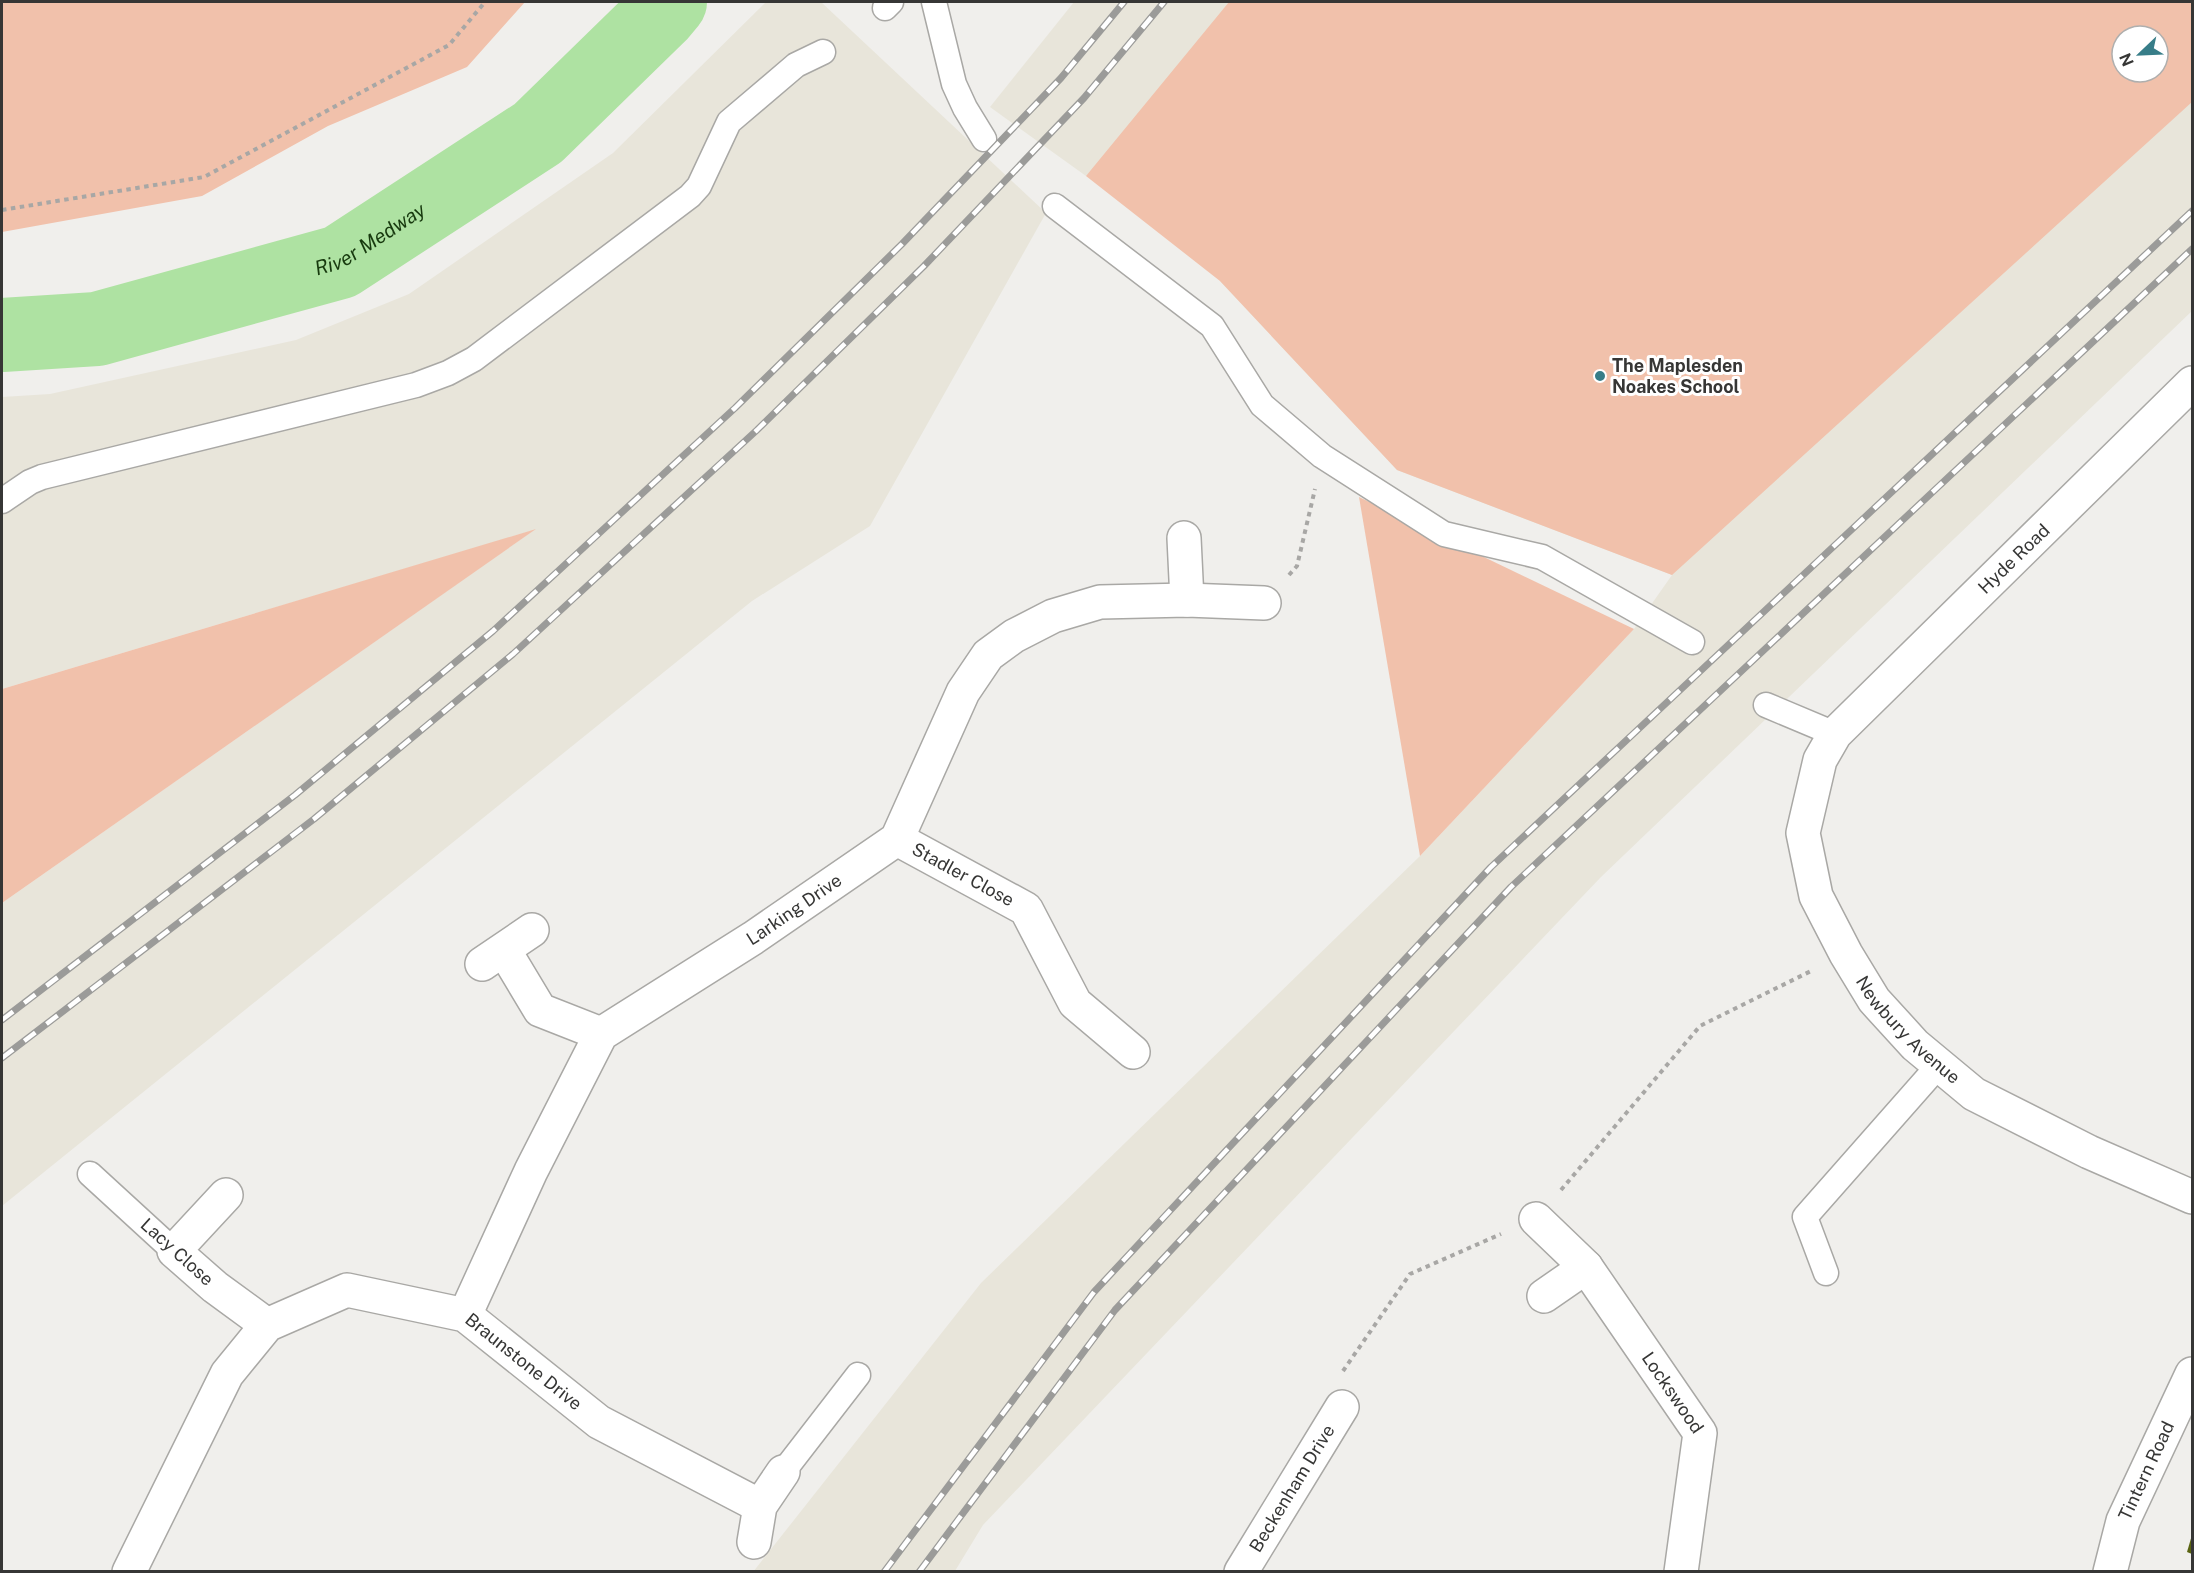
<svg xmlns="http://www.w3.org/2000/svg" width="2194" height="1573" viewBox="0 0 2194 1573" font-family="'Public Sans',sans-serif">
<style>
.built{fill:#e8e5da;fill-rule:evenodd}
.green{fill:#f1c1ab;fill-rule:evenodd}
.lines{fill:none;stroke-linecap:round;stroke-linejoin:round}
.river{stroke:#aee2a2;stroke-width:74}
.building{fill:#596310}
.service-casing{stroke:#a9a8a5;stroke-width:27}
.minor-casing{stroke:#a9a8a5;stroke-width:36}
.path{stroke:#a8a7a5;stroke-width:4;stroke-dasharray:4.5 4.5;stroke-linecap:butt}
.service{stroke:#fff;stroke-width:24}
.minor{stroke:#fff;stroke-width:33}
.rail-casing{stroke:#9b9b99;stroke-width:7}
.rail{stroke:#fff;stroke-width:4.5;stroke-dasharray:14;stroke-linecap:butt}
.poi-dot{fill:#377d88;stroke:#fff;stroke-width:2}
.labels{text-anchor:middle;stroke-width:6;stroke-linejoin:round;paint-order:stroke}
.poi-label{font-size:18px;font-weight:bold;fill:#363635;stroke:#fff;text-anchor:start}
.street-label{font-size:18px;fill:#363635;stroke:#fff}
.water-label{font-size:20px;font-style:italic;fill:#17390e;stroke:#fff}
</style>
<rect width="100%" height="100%" fill="#f0efec"/>
<g class="built">
<polygon points="766,2 821,2 1046,213 870,526 752,601 2,1206 2,903 534,530 2,689 2,397 50,394 296,340 409,294 613,153"/>
<polygon points="1074,2 1251,2 1086,176 990,107"/>
<path d="M2192 2V311L1601 877 983 1525 955 1571 753 1572 981 1283 1420 856 1634 629 1672 575 1397 470 1220 281ZM2122 36H2158V72H2122Z"/>
</g>
<g class="green">
<polygon points="2,2 525,2 467,67 328,126 202,196 2,232"/>
<path d="M1229 2H2192V102L1672 575 1397 470 1220 281 1086 176ZM2122 36H2158V72H2122Z"/>
<polygon points="1359,497 1634,629 1420,856"/>
<polygon points="536,529 2,903 2,689"/>
</g>
<g class="lines">
<path class="river" id="s1" d="M2 335 97 329 340 262 538 133 660 14 670 2"/>
</g>
<polygon class="building" points="2192,1535 2192,1554 2187,1552"/>
<g class="lines">
<defs>
<g id="service">
<polyline points="934,2 954,84 965,108 984,139"/>
<polyline points="885,8 891,2"/>
<polyline points="1055,206 1212,326 1262,405 1322,456 1444,534 1542,557 1692,642"/>
<polyline points="2,501 30,482 42,477 416,385 448,373 474,359 690,196 699,186 729,122 796,65 823,52"/>
<polyline points="1766,705 1835,734"/>
<polyline points="90,1174 174,1251"/>
<polyline points="1826,1273 1805,1217 1939,1065"/>
<polyline points="783,1472 858,1375"/>
</g>
<g id="minor">
<path id="s2" d="M2192 383 1835 734 1820 760 1803 833 1816 896 1846 954 1874 1000 1915 1045 1974 1094 2089 1152 2192 1197"/>
<polyline points="1184,538 1187,600"/>
<path id="s3" d="M897 839 1026 909 1075 1003 1133 1052"/>
<polyline points="504,950 540,1010 601,1034"/>
<polyline points="482,964 532,930"/>
<polyline points="226,1195 174,1251 215,1287 267,1325"/>
<path id="s4" d="M1536 1219 1586 1267 1700 1433 1681 1572"/>
<polyline points="1544,1296 1586,1267"/>
<path id="s5" d="M465 1315 531 1171 601 1034 753 938 897 839 963 692 988 655 1014 636 1053 616 1100 602 1187 600 1264 603"/>
<polyline points="754,1542 760,1506 783,1472"/>
<path id="s6" d="M129 1572 227 1374 267 1325 347 1290 465 1315 599 1422 760 1506"/>
<path id="s7" d="M1241 1572 1342 1407"/>
<path id="s8" d="M2110 1572 2123 1521 2192 1374"/>
</g>
</defs>
<use href="#service" class="service-casing"/>
<use href="#minor" class="minor-casing"/>
<g class="path">
<polyline points="2,210 204,177 449,45 485,2"/>
<polyline points="1289,575 1297,566 1315,489"/>
<polyline points="1561,1190 1700,1026 1813,970"/>
<polyline points="1343,1371 1410,1274 1501,1234"/>
</g>
<use href="#service" class="service"/>
<use href="#minor" class="minor"/>
<defs>
<g id="rail">
<polyline points="2,1020 295,795 493,631 735,408 902,244 1061,78 1124,2"/>
<polyline points="2,1058 314,819 513,654 757,430 924,266 1084,98 1164,2"/>
<polyline points="884,1572 1094,1292 1491,867 2192,211"/>
<polyline points="919,1572 1115,1310 1511,887 2192,249"/>
</g>
</defs>
<use href="#rail" class="rail-casing"/>
<use href="#rail" class="rail"/>
</g>
<circle class="poi-dot" cx="1600" cy="376" r="6"/>
<g class="labels">
<g class="poi-label">
<text x="1612" y="372">The Maplesden<tspan x="1612" dy="21">Noakes School</tspan></text>
</g>
<g class="street-label">
<text transform="translate(2014 559) rotate(-44)" y="6">Hyde Road</text>
<text dy="6" stroke="none"><textPath href="#s3" startOffset="75">Stadler Close</textPath></text>
<text dy="6" stroke="none"><textPath href="#s5" startOffset="542">Larking Drive</textPath></text>
<text dy="6" stroke="none"><textPath href="#s2" startOffset="834">Newbury Avenue</textPath></text>
<text transform="translate(177 1252) rotate(42)" y="6">Lacy Close</text>
<text dy="6" stroke="none"><textPath href="#s6" startOffset="567">Braunstone Drive</textPath></text>
<text dy="6" stroke="none"><textPath href="#s4" startOffset="222">Lockswood</textPath></text>
<text dy="6" stroke="none"><textPath href="#s8" startOffset="108">Tintern Road</textPath></text>
<text dy="6" stroke="none"><textPath href="#s7" startOffset="98">Beckenham Drive</textPath></text>
</g>
<g class="water-label">
<text dy="7" stroke="none"><textPath href="#s1" startOffset="384">River Medway</textPath></text>
</g>
</g>
<rect width="2194" height="1573" fill="none" stroke="#363635" stroke-width="6"/>
<g transform="translate(2140 54) rotate(247)"><circle r="28" fill="#ffffff" stroke="#afafae" stroke-width="1.5"/>
<path d="M0-4.5L10 22L0 15L-10 22Z" fill="#377d88"/>
<text y="-9" font-size="16" font-weight="bold" text-anchor="middle" fill="#363635">N</text>
</g>
</svg>
